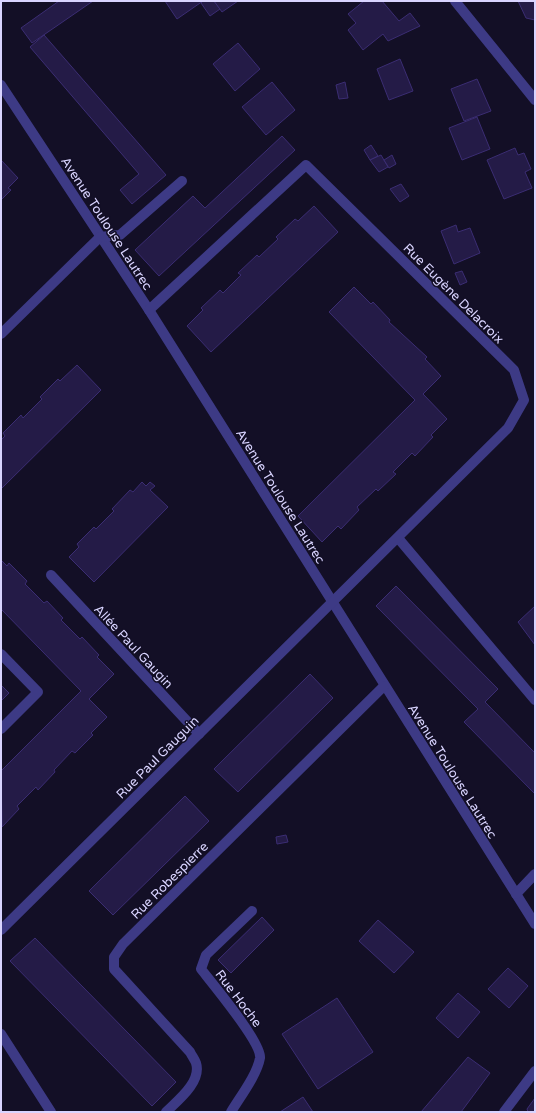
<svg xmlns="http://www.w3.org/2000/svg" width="536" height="1113" viewBox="0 0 536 1113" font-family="'Varela Round',sans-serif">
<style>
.building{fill:#241b47;stroke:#3b2d73}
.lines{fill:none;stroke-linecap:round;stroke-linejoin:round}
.minor{stroke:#3d3a85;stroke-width:10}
.labels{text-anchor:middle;stroke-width:3;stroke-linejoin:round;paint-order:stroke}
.street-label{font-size:13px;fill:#d9d4ff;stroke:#130f26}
</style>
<rect width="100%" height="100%" fill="#130f26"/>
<g class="building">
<polygon points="59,1 93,1 32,43 21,28"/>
<polygon points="165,1 203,1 177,19"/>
<polygon points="203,1 214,1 220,9 210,16 201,3"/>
<polygon points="214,1 238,1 222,12"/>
<polygon points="364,1 382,1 399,21 410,13 420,26 388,41 383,34 363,50 348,30 356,23 348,14"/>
<polygon points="518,1 535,1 535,20 526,18"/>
<polygon points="44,35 166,175 132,204 120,190 139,174 30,47"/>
<polygon points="238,43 260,69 235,91 213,64"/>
<polygon points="400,59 413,91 389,100 377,69"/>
<polygon points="477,79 491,111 464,121 451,89"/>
<polygon points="272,82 295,110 266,135 242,107"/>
<polygon points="345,82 348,98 339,99 336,85"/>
<polygon points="477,117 490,149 462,160 449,128"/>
<polygon points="282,136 295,150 159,276 135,250 193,196 205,208"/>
<polygon points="371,145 378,156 370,160 364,150"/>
<polygon points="515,148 518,155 524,153 531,169 525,172 532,188 504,199 487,160"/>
<polygon points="381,155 388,167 379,172 370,160"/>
<polygon points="392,155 396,164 389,168 384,160"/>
<polygon points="1,160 18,178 8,188 11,190 1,200"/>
<polygon points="401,184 409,196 400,202 390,189"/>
<polygon points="314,206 338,232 211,352 187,326 203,310 201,308 220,290 223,293 241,275 238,273 257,255 259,257 278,239 276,237 295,219 298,221"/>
<polygon points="456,225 458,232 470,228 480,253 454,264 441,231"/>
<polygon points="462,271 467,282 460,285 455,273"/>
<polygon points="354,287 371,304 373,302 390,320 389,322 427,357 425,359 441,376 423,394 447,419 431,435 433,437 415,456 412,453 393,472 396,474 378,491 376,489 357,507 359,510 341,529 338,526 322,542 298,516 415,400 329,312"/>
<polygon points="77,365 101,390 1,489 1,440 5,436 3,433 21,415 23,418 42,399 40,397 58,379 60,381"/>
<polygon points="142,482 146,486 150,482 155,486 150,490 168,507 94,582 69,557 79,547 77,544 94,527 96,529 114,511 112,509 130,490 133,492"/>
<polygon points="1,560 7,566 9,563 27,581 25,584 44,603 47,601 63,618 61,620 80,639 82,637 99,655 97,657 114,674 89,699 107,717 91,733 93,735 75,753 72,751 54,770 55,772 38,790 36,787 17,806 19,809 2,827 1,771 81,691 1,609"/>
<polygon points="396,586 498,689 485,702 535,753 535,794 464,722 478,709 376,606"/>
<polygon points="535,606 535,645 518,622"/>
<polygon points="310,674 333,698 238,792 214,769"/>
<polygon points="1,685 9,693 1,701"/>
<polygon points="185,796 209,821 113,915 89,891"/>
<polygon points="286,835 288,842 277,844 276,837"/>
<polygon points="262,917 274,930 231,973 218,960"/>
<polygon points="378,920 414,952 394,973 359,941"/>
<polygon points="35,938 176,1082 152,1106 10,961"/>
<polygon points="508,968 528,986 509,1008 488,989"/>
<polygon points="458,993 480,1012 458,1038 436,1018"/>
<polygon points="337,998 373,1052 318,1089 282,1034"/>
<polygon points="468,1057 490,1073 461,1112 421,1112"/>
<polygon points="303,1097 313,1112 280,1112"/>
<polygon points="535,1098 535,1112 528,1112 527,1109"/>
</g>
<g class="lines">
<g class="minor">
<polyline points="455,1 535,100"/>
<polyline points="1,85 149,310 535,924"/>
<polyline points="1,334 100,237 120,235 182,181"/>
<polyline points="398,538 535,700"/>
<polyline points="51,575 199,734"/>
<polyline points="1,654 38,692 1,729"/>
<polyline points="516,894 535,874"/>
<polyline points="1,930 508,428 524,400 514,370 306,165 149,310"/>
<polyline points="1,1034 51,1112"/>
<path d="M166 1112C177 1101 202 1082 196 1063 195 1060 192 1056 190 1052L114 969V957L123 944 384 686"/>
<path d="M231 1112C240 1097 257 1075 260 1058 262 1043 212 983 201 969L206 955 252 911"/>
<polyline points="504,1112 535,1071"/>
</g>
</g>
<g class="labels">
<g class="street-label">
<text transform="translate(107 223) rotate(57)" y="5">Avenue Toulouse Lautrec</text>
<text transform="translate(454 293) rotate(45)" y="5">Rue Eugène Delacroix</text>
<text transform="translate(281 496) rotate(58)" y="5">Avenue Toulouse Lautrec</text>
<text transform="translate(134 646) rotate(47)" y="5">Allée Paul Gaugin</text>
<text transform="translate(157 757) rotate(-45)" y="5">Rue Paul Gauguin</text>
<text transform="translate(453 771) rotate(58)" y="5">Avenue Toulouse Lautrec</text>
<text transform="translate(169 880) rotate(-45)" y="5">Rue Robespierre</text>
<text transform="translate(239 998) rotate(53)" y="5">Rue Hoche</text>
</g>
</g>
<rect width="536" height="1113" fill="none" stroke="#d9d4ff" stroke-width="4"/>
</svg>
